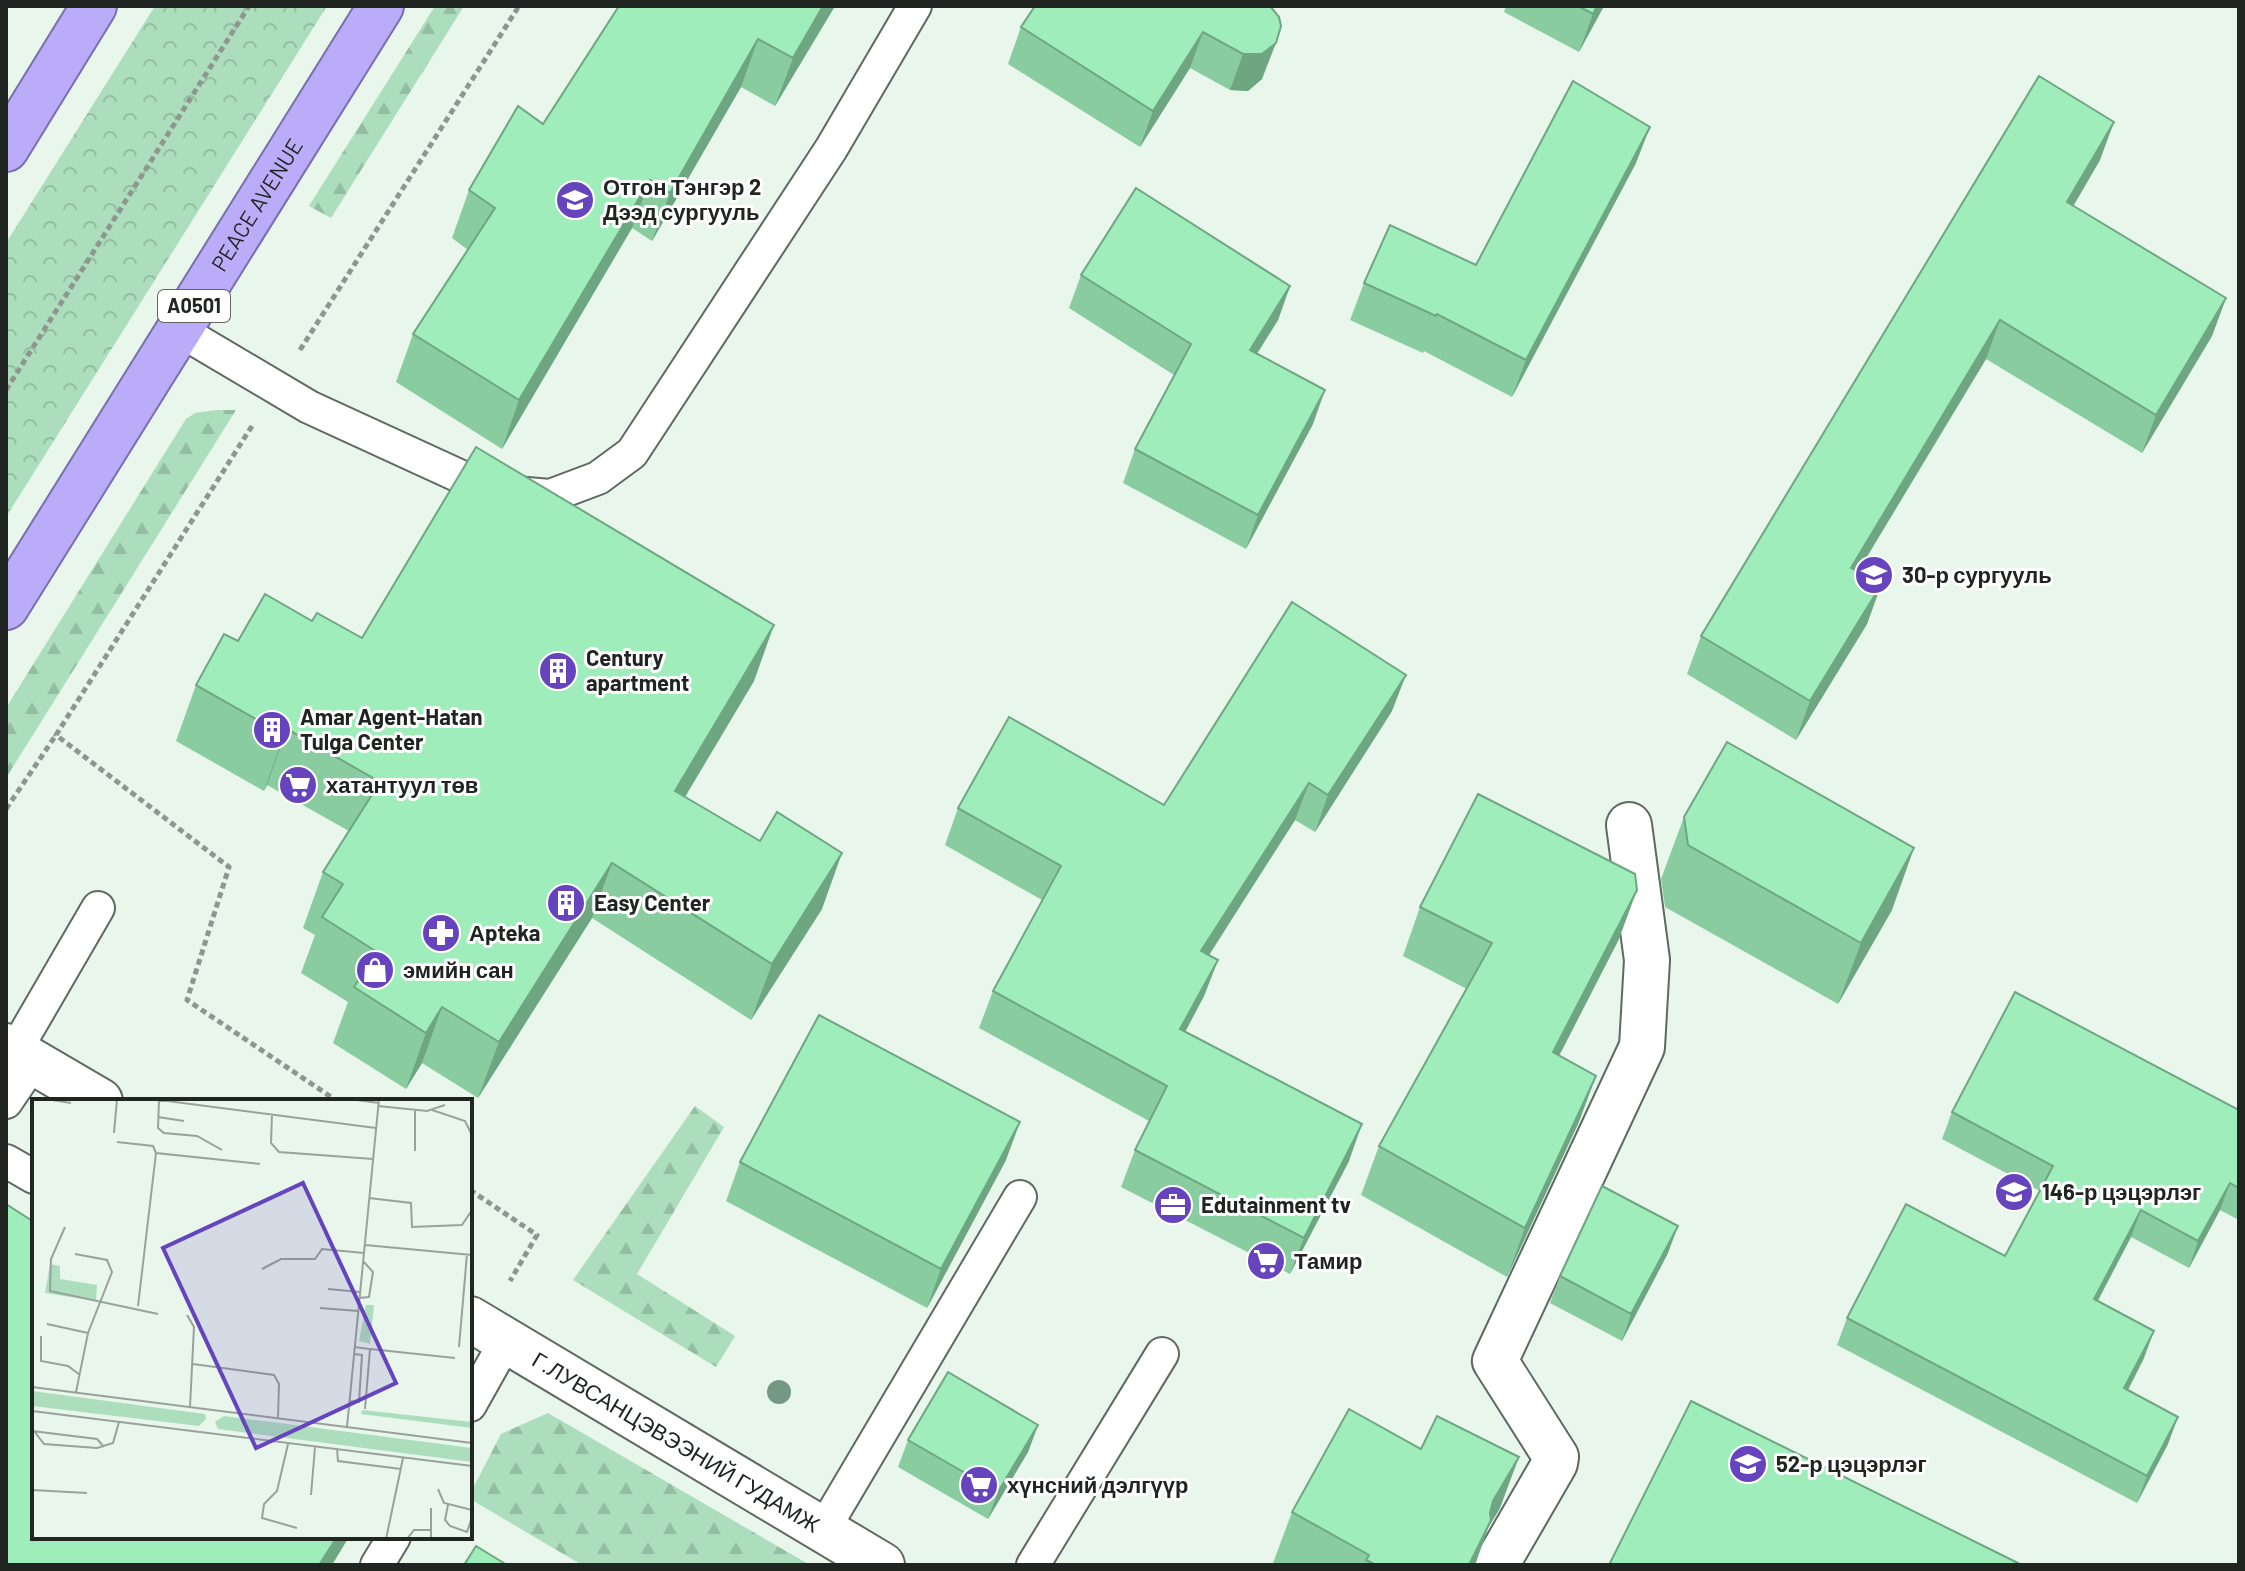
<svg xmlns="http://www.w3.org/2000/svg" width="2245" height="1571" viewBox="0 0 2245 1571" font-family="Barlow,sans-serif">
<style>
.forest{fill:url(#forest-firs)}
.park{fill:url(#park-crowns)}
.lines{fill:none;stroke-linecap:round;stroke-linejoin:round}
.service-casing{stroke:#5d6961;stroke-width:36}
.minor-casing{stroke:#5d6961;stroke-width:48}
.tertiary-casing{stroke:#5d6961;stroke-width:48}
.trunk-casing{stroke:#786fac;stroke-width:48}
.path{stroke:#8d9690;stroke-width:5;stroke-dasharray:6 4;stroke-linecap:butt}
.service{stroke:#fff;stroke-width:32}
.minor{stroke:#fff;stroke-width:44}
.tertiary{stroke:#fff;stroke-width:44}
.trunk{stroke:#baacf8;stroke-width:44}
.tree{fill:#739984}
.wall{fill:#89cca0}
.shaded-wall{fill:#6fa682}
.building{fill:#9fedba;stroke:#6fa682;stroke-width:2}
.labels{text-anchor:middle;stroke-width:6;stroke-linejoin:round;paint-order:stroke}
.shield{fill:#fff;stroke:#636664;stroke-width:2}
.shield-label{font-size:20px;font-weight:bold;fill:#202522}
.poi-label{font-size:22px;font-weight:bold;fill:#202522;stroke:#fff;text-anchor:start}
.street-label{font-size:22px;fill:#202522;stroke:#fff}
.inset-road{fill:none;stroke:#98a29b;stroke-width:2}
.view{fill:#6544bd;fill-opacity:0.15;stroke:#6544bd;stroke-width:4}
.inset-edge{fill:none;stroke:#202522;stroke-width:4}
</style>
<defs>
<pattern id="forest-firs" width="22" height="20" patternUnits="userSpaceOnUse" patternTransform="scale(2)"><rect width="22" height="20" fill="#acddbc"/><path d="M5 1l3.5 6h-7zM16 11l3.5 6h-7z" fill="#94bea1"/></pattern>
<pattern id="park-crowns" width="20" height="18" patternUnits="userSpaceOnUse" patternTransform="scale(2)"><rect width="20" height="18" fill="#acddbc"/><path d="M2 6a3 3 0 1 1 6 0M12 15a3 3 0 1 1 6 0" fill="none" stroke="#94bea1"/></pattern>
</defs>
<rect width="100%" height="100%" fill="#e8f6ec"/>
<g class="forest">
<polygon points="435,6 464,6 331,218 309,206"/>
<polygon points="216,410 236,410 6,778 6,708 186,419 195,413"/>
<polygon points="695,1106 724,1127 637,1274 735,1336 716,1367 573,1280"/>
<polygon points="548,1413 810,1565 582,1565 470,1499 470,1494 501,1434"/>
</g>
<polygon class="park" points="155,6 327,6 6,517 6,243"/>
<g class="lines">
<defs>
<g id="service">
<polyline points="179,330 309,407 492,491 550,496 598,478 632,453 831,149 915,6"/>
<polyline points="15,1051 98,908"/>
<polyline points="6,1102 33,1062"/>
<polyline points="6,1161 34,1177"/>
<polyline points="470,1405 507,1339"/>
<polyline points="823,1530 1020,1197"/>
<polyline points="377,1565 394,1537"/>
<polyline points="1033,1565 1162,1354"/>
</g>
<polyline id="minor" points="1496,1565 1555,1463 1556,1457 1495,1361 1642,1047 1647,960 1629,825"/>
<g id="tertiary">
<polyline points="6,1046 100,1101"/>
<path id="s1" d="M470 1319 882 1565"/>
</g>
<g id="trunk">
<polyline points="6,149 94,6"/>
<path id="s2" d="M6 607 381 6"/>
</g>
</defs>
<use href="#service" class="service-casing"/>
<use href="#minor" class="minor-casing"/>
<use href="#tertiary" class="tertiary-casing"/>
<use href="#trunk" class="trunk-casing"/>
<g class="path">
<polyline points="300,350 519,6"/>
<polyline points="6,390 249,6"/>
<polyline points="252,426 56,735 229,867 187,1000 337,1101"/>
<polyline points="6,809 56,735"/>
<polyline points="470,1190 537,1235 510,1281"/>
</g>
<use href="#service" class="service"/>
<use href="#minor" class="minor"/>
<use href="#tertiary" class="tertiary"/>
<use href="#trunk" class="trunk"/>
</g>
<circle class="tree" cx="779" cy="1392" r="12"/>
<g class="wall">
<polygon points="619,6 835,6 775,106 741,87 652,241 632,228 502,449 396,382 413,334 468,250 452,238 469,190 543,124"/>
<polygon points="1270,6 1262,79 1248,91 1230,90 1190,68 1140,147 1008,64 1021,27"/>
<polygon points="1506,6 1604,6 1579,52 1504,12"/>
<polygon points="2100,160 2073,206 2226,298 2212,336 2142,453 1986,359 1858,572 1881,585 1867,624 1796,740 1687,674 1701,636"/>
<polygon points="1636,163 1512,397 1424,351 1423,353 1350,320 1364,283 1476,265"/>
<polygon points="1081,275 1290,286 1278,320 1257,354 1313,424 1246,549 1123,483 1135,449 1174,375 1069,308"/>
<polygon points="312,621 362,638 754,681 685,797 822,909 751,1020 592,918 478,1098 422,1063 406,1089 333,1043 348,1002 301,973 315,935 303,928 323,872 349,831 267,785 264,791 176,741 196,685 238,641"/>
<polygon points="1392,711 1315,832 1295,820 1209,955 1218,960 1204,996 1185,1032 1349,1161 1290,1274 1121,1187 1135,1150 1149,1121 979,1028 993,991 1042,900 945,845 958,808 1164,805"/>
<polygon points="1684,817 1892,910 1838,1004 1665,907 1661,879"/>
<polygon points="1420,907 1619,939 1559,1055 1596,1076 1578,1124 1507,1277 1361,1195 1379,1146 1467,989 1403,956"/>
<polygon points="2239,1110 2239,1220 2220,1210 2189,1268 2131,1237 2098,1301 2144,1358 2128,1390 2168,1444 2137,1503 1837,1345 1847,1318 2005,1256 2040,1191 1942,1139 1952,1112"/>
<polygon points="1006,1160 927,1308 726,1201 740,1162"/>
<polygon points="1668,1253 1622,1341 1550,1303 1560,1276"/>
<polygon points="1038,1425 1028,1452 988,1519 898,1467 908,1440"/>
<polygon points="1500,1508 1488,1528 1475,1565 1277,1565 1273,1563 1292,1512"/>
</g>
<g class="shaded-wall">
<polygon points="823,6 835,6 775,106 793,58"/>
<polygon points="1597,6 1604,6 1579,52 1593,14"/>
<polygon points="1203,32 1190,68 1140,147 1153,111"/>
<polygon points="758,39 741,87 652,241 670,193"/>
<polygon points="1276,43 1262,79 1248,91 1230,90 1243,54"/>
<polygon points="2114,122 2100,160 2053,241 2067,202"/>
<polygon points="1650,127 1636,163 1512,397 1526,360"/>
<polygon points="650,180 632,228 502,449 519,400"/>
<polygon points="1290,286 1278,320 1238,384 1250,350"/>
<polygon points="2226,298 2212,336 2142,453 2156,415"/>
<polygon points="2000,320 1986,359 1837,606 1851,568"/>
<polygon points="1325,390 1313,424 1246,549 1258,515"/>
<polygon points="1881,585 1867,624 1796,740 1810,701"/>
<polygon points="774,625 754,681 655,847 675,791"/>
<polygon points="1406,675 1392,711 1315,832 1328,795"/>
<polygon points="287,729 267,785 264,791 284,735"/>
<polygon points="1309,783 1295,820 1188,988 1201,951"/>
<polygon points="1914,848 1892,910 1838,1004 1861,943"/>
<polygon points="842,853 822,909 751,1020 772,964"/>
<polygon points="612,863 592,918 478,1098 499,1042"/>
<polygon points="1637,890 1619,939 1536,1101 1553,1052"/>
<polygon points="1218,960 1204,996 1167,1066 1180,1029"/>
<polygon points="442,1007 422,1063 406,1089 426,1033"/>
<polygon points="1596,1076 1578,1124 1507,1277 1525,1228"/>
<polygon points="1020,1122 1006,1160 927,1308 941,1269"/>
<polygon points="1362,1124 1349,1161 1290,1274 1304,1238"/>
<polygon points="2230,1183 2220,1210 2189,1268 2198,1241"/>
<polygon points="2141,1210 2131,1237 2084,1326 2094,1299"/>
<polygon points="1678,1226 1668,1253 1622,1341 1631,1314"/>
<polygon points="2154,1331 2144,1358 2115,1415 2124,1388"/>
<polygon points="2178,1417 2168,1444 2137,1503 2147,1476"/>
<polygon points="1038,1425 1028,1452 988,1519 998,1492"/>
<polygon points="1519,1457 1500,1508 1488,1528 1475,1565 1469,1565 1493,1501"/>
<polygon points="337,1537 349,1537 332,1565 319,1565"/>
</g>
<g class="building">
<polygon points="619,6 823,6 793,58 758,39 670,193 650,180 519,400 413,334 495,208 469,190 518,106 543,124"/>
<polygon points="1035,6 1270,6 1279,17 1281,26 1276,43 1262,54 1243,54 1203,32 1153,111 1021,27"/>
<polygon points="1578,6 1597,6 1593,14"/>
<polygon points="2039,76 2114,122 2067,202 2226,298 2156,415 2000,320 1851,568 1881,585 1810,701 1701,636"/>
<polygon points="1573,81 1650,127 1526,360 1437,314 1436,316 1364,283 1390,225 1476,265"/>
<polygon points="1136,188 1290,286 1250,350 1325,390 1258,515 1135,449 1191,344 1081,275"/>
<polygon points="476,447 774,625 675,791 760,841 777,812 842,853 772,964 612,863 499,1042 442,1007 426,1033 354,987 377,952 322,917 343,884 323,872 380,782 287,729 284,735 196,685 224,634 238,641 265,594 312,621 317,613 362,638"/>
<polygon points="1292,602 1406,675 1328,795 1309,783 1201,951 1218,960 1180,1029 1362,1124 1304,1238 1135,1150 1167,1086 993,991 1061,866 958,808 1009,717 1164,805"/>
<polygon points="1727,742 1914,848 1861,943 1688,845 1684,817"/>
<polygon points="1478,794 1635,874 1637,890 1553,1052 1596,1076 1525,1228 1379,1146 1492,943 1420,907"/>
<polygon points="2015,992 2239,1110 2239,1188 2230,1183 2198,1241 2141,1210 2094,1299 2154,1331 2124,1388 2178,1417 2147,1476 1847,1318 1906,1204 2005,1256 2053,1166 1952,1112"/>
<polygon points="819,1015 1020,1122 941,1269 740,1162"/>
<polygon points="1602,1186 1678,1226 1631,1314 1560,1276"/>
<polygon points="6,1204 34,1222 34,1537 337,1537 319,1565 6,1565"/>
<polygon points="948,1372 1038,1425 998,1492 908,1440"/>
<polygon points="1691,1401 2022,1565 1609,1565"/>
<polygon points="1349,1409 1421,1449 1437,1416 1519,1457 1493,1501 1490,1513 1491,1520 1469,1565 1376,1565 1366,1560 1369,1555 1292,1512"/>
<polygon points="476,1546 507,1565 464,1565"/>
</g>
<defs>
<symbol id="university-disc" viewBox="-11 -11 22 22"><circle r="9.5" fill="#6544bd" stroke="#fff"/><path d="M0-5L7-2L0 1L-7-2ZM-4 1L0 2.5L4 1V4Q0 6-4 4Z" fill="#fff"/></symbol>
<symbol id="school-disc" viewBox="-11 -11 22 22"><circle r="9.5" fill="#6544bd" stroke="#fff"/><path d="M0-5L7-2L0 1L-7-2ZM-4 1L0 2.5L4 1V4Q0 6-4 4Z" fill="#fff"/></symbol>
<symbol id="building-disc" viewBox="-11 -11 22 22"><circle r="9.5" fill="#6544bd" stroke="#fff"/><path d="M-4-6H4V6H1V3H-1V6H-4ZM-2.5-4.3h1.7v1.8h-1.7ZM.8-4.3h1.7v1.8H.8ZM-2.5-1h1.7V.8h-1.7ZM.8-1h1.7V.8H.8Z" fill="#fff"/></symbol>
<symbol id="supermarket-disc" viewBox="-11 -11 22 22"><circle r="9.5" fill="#6544bd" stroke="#fff"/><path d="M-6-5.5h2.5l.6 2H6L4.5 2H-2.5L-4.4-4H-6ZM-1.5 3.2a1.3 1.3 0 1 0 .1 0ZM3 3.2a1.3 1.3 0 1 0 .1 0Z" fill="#fff"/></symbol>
<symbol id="pharmacy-disc" viewBox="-11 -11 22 22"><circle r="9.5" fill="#6544bd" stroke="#fff"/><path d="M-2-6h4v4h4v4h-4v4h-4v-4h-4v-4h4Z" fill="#fff"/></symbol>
<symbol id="shop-disc" viewBox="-11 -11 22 22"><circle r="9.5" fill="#6544bd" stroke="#fff"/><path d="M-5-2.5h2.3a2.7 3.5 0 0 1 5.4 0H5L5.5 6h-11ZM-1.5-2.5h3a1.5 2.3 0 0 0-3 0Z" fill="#fff"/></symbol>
<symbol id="office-disc" viewBox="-11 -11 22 22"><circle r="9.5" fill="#6544bd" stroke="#fff"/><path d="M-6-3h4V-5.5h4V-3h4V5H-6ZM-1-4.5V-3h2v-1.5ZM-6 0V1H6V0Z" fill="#fff"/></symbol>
</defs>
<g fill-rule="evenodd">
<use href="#university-disc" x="553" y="178" width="44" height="44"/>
<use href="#school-disc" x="1852" y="553" width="44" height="44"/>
<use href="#building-disc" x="536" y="649" width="44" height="44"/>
<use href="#building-disc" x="250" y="708" width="44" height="44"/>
<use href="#supermarket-disc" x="276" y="763" width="44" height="44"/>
<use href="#building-disc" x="544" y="881" width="44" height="44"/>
<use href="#pharmacy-disc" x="419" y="911" width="44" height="44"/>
<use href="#shop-disc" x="353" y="948" width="44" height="44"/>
<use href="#school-disc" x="1992" y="1170" width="44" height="44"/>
<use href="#office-disc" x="1151" y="1183" width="44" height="44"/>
<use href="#supermarket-disc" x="1244" y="1239" width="44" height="44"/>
<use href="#school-disc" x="1726" y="1442" width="44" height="44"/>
<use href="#supermarket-disc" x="957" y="1463" width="44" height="44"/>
</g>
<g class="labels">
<rect class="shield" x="158" y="290" width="72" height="32" rx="6"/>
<g class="shield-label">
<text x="194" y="313">A0501</text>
</g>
<g class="poi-label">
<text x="603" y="195">Отгон Тэнгэр 2<tspan x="603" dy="25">Дээд сургууль</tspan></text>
<text x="1902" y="583">30-р сургууль</text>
<text x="586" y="666">Century<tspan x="586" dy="25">apartment</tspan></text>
<text x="300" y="725">Amar Agent-Hatan<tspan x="300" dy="25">Tulga Center</tspan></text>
<text x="326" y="793">хатантуул төв</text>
<text x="594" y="911">Easy Center</text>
<text x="469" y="941">Аpteka</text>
<text x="403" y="978">эмийн сан</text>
<text x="2042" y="1200">146-р цэцэрлэг</text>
<text x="1201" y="1213">Edutainment tv</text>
<text x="1294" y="1269">Тамир</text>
<text x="1776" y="1472">52-р цэцэрлэг</text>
<text x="1007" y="1493">хүнсний дэлгүүр</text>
</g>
<g class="street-label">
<text dy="8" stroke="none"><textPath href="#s2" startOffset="474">PEACE AVENUE</textPath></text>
<text dy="8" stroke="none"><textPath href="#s1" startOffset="240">Г.ЛУВСАНЦЭВЭЭНИЙ ГУДАМЖ</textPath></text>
</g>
</g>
<g transform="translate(32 1099)">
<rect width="440" height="440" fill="#e8f6ec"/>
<path d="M334 206H342L338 245 327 242ZM330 311 440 323V329L329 315Z" fill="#acddbc"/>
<path d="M18 165 28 167V180L65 186 64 202 13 194ZM0 292 173 315 174 320 167 327 0 307ZM192 317 440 349V363L186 330 183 323Z" fill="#acddbc"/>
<path class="inset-road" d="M14 0 39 4M120 0 344 29M317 0 347 4M127 1 126 29 132 34 165 37 190 51M346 7 395 12 413 6M400 11 433 22 440 36M240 15 239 44 247 53 341 60M126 18 152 22M82 34 85 0M85 43 121 47 124 54 228 65M383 52V10M337 99 379 104 380 128 430 126 440 111M33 128 19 160 18 192 126 215M333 146 440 156M43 155 75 161 80 173 56 234 44 293M230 170 249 160H283L290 150 332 154M296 190 328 193M327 199 337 198 341 173 331 162M106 207 124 54M288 209 326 212M155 216 162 228 158 308M15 225 56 234M9 237V262L36 267 48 276M322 248 338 250 333 310M427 248 435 155M338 250 423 259M161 265 242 276 247 285 246 319M0 288 440 344M317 302 327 303 330 256 322 255M0 312 440 367M315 328 347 0M0 332 65 340 72 348M2 332 12 345 65 349 81 344 87 323M256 345 245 392 232 405 230 419 265 429M305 350 306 362 369 370M406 390 412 404 440 411M0 391 55 394M279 396 283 348M416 406 413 421 418 427 435 433 440 418M354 440 371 359M375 440 382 431H398M399 440V409"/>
<path class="view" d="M271 84 364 284 224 349 131 149Z"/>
<rect width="440" height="440" class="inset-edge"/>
</g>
<rect width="2245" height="1571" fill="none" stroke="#202522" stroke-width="16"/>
</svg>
